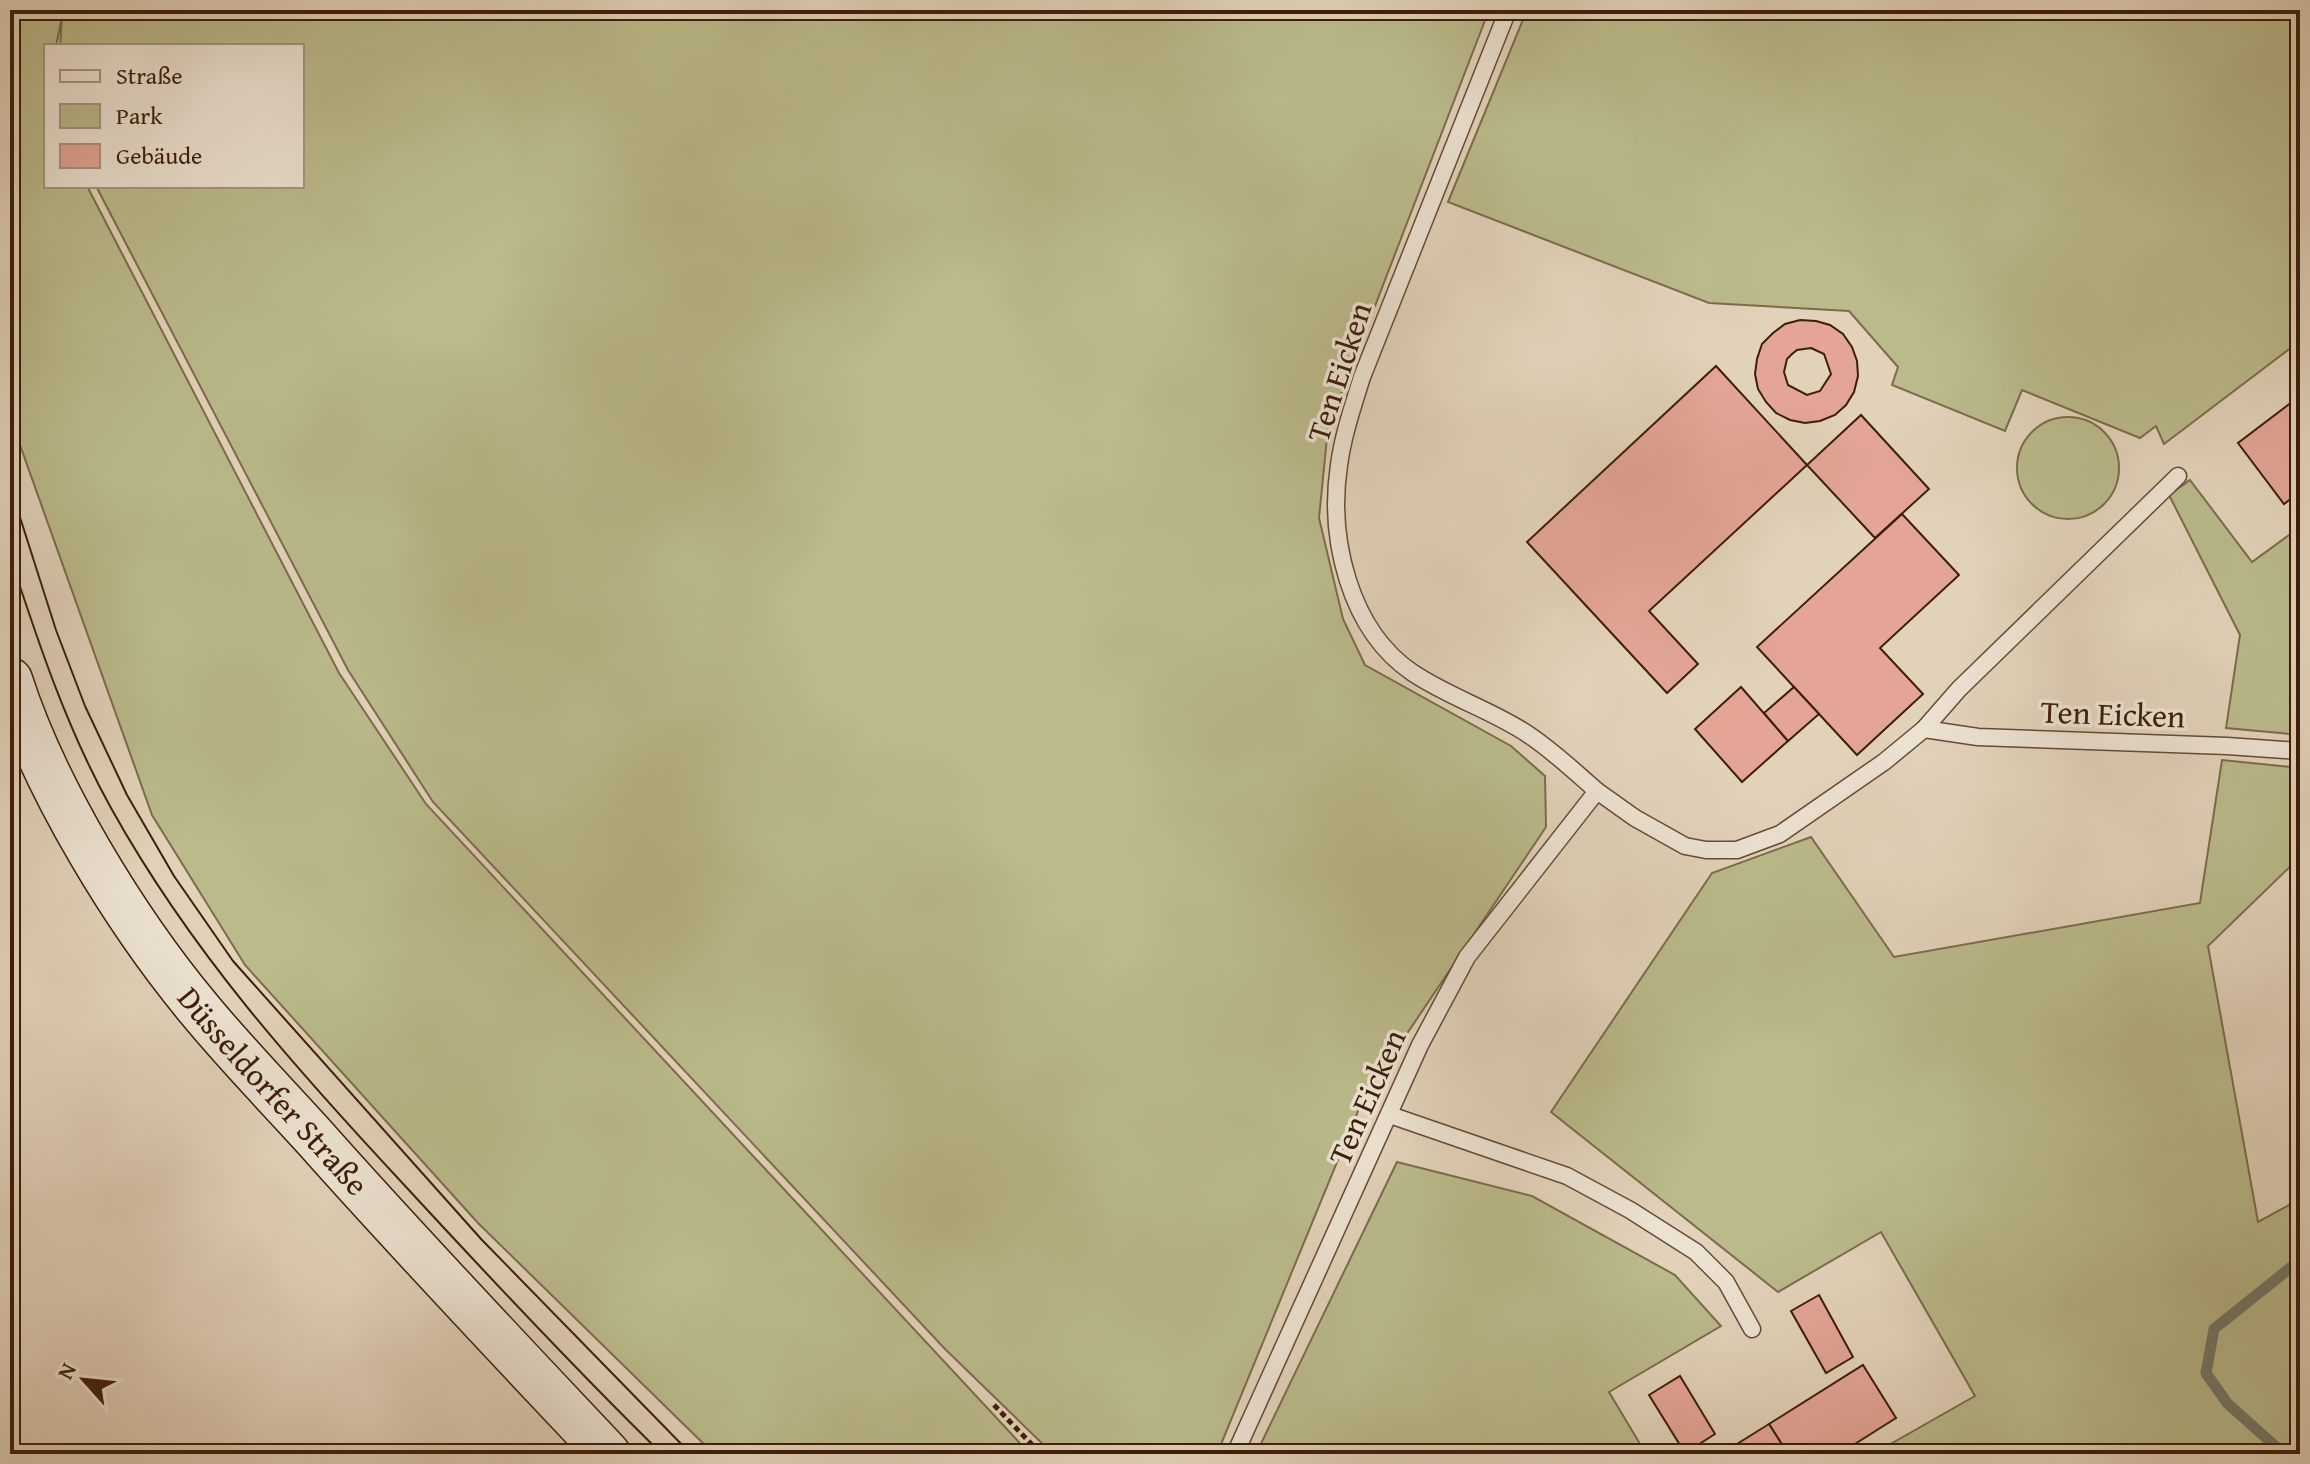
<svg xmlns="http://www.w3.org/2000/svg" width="2310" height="1464" viewBox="0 0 2310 1464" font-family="'Gentium Book Plus',serif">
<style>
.green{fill:#baba8b;stroke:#7c6c49;stroke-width:2}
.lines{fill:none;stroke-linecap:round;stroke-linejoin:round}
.stream{stroke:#727a6a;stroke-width:11}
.building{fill:#e4a596;stroke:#3d1e07;stroke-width:2;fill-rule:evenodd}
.lane-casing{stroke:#664b34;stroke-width:19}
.secondary-casing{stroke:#3d1e07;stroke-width:47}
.path{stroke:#3d1e07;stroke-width:5;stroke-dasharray:6 4;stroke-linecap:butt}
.lane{stroke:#ece2d2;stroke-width:16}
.secondary{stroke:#ece2d2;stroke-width:44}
.tram{stroke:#3d1e07;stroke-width:2}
.labels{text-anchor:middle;stroke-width:7;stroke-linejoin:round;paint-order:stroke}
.street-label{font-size:32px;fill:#3d1e07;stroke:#ece2d2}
</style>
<rect width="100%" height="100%" fill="#e2d2ba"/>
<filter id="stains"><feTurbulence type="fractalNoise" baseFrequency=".0025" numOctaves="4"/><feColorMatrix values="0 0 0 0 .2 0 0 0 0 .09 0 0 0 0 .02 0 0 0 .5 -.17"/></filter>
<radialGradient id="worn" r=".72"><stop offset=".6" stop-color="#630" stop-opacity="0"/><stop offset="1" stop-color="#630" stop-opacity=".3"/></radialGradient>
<g class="green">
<polygon points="10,10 1489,10 1328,428 1319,518 1343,619 1365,665 1511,746 1545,776 1546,827 1363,1099 1217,1454 1053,1454 945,1349 433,802 348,670 96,186 302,186 302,46 60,46 62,17 56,46 46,46 44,103 46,108 46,186 87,186 339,673 426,804 1030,1454 714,1454 478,1223 245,965 152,815 10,417"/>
<polygon points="1527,10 2300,10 2300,341 2164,444 2156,426 2140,438 2022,390 2005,431 1892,385 1898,367 1849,311 1709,303 1448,202"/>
<circle cx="2068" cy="468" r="51"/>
<polygon points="2190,480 2252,562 2300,527 2300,735 2226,728 2240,635 2169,495"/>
<polygon points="2222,760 2300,768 2300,857 2208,946 2258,1222 2300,1199 2300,1454 1873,1454 1975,1396 1881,1232 1778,1292 1551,1112 1712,873 1811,837 1894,957 2200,903"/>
<polygon points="1397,1162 1532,1196 1675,1275 1721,1326 1609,1392 1646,1454 1256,1454"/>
</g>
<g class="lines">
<polyline class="stream" points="2284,1454 2227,1403 2206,1373 2214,1329 2300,1260"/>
</g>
<g class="building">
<path d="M1800 320 1816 321 1830 325 1843 334 1852 347 1857 361 1858 376 1854 392 1846 405 1835 415 1820 421 1805 423 1790 420 1776 413 1766 402 1758 389 1755 374 1757 359 1762 344 1773 333 1785 324ZM1811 348 1824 354 1831 374 1820 391 1807 395 1788 385 1784 372 1787 359 1792 354 1797 350Z"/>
<polygon points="1716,366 1807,465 1649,611 1698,664 1667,693 1527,542"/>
<polygon points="2300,396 2300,492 2284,504 2238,443"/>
<polygon points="1861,415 1929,489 1875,538 1807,465"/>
<polygon points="1902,514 1959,575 1880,648 1923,694 1857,755 1757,647"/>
<polygon points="1741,687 1788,741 1742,782 1695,729"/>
<polygon points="1794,687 1819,714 1788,741 1764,713"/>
<polygon points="1819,1295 1853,1357 1826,1373 1791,1311"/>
<polygon points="1863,1365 1896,1418 1839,1454 1788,1454 1769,1424"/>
<polygon points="1680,1376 1715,1434 1685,1453 1649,1395"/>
<polygon points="1769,1424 1788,1454 1721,1454"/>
</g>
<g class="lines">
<defs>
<g id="lane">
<polyline points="1924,729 1978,737 2227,746 2300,751"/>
<polyline points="1597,791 1635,818 1685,846 1706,850 1737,850 1780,834 1884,762 1924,729 1959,689 2178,476"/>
<polyline points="1390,1115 1567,1176 1630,1210 1696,1252 1726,1282 1752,1329"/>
<path d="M1235 1454 1420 1045 1467 957 1597 791C1574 771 1552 750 1526 733 1491 710 1449 697 1413 673 1349 630 1328 538 1339 465 1343 435 1353 406 1362 377L1508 10"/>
</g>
<g id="secondary">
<path id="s1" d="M10 680C45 789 125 920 199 1009 236 1054 277 1096 316 1139 411 1246 510 1350 608 1454"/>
</g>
</defs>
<use href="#lane" class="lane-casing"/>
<use href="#secondary" class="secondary-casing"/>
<polyline class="path" points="994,1405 1041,1454"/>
<use href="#lane" class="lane"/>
<use href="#secondary" class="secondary"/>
<g class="tram">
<polyline points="10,486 56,630 85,706 127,795 174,876 233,961 482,1240 691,1454"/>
<path d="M10 556C38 642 67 729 111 808 191 952 296 1069 407 1188 490 1278 574 1368 662 1454"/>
</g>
</g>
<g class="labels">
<g class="street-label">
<text transform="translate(1339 372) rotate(-72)" y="11">Ten Eicken</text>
<text transform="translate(2113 714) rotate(2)" y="11">Ten Eicken</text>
<text dy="11" stroke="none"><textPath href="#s1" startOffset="492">Düsseldorfer Straße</textPath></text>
<text transform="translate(1367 1097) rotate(-66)" y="11">Ten Eicken</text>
</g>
</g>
<rect width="2310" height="1464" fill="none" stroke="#e2d2ba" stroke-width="40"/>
<rect x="12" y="12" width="2286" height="1440" fill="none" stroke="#3d1e07" stroke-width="4"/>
<rect x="20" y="20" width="2270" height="1424" fill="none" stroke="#3d1e07" stroke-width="2"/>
<rect x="44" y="44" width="260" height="144" fill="#ece2d2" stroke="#a69481" stroke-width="2"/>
<rect x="60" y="70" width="40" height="12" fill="#ece2d2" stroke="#a69481" stroke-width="2"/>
<text x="116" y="84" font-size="24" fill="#3d1e07">Straße</text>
<rect x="60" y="104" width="40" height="24" fill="#baba8b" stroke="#a69481" stroke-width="2"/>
<text x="116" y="124" font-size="24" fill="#3d1e07">Park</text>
<rect x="60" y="144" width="40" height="24" fill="#e4a596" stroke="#a69481" stroke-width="2"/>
<text x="116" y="164" font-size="24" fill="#3d1e07">Gebäude</text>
<g transform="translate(84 1380) rotate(297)" stroke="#ece2d2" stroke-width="6" paint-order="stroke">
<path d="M0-6L14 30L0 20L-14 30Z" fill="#3d1e07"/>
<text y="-12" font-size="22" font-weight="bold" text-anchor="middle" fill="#3d1e07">N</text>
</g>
<rect width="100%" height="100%" filter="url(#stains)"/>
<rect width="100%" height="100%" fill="url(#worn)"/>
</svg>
